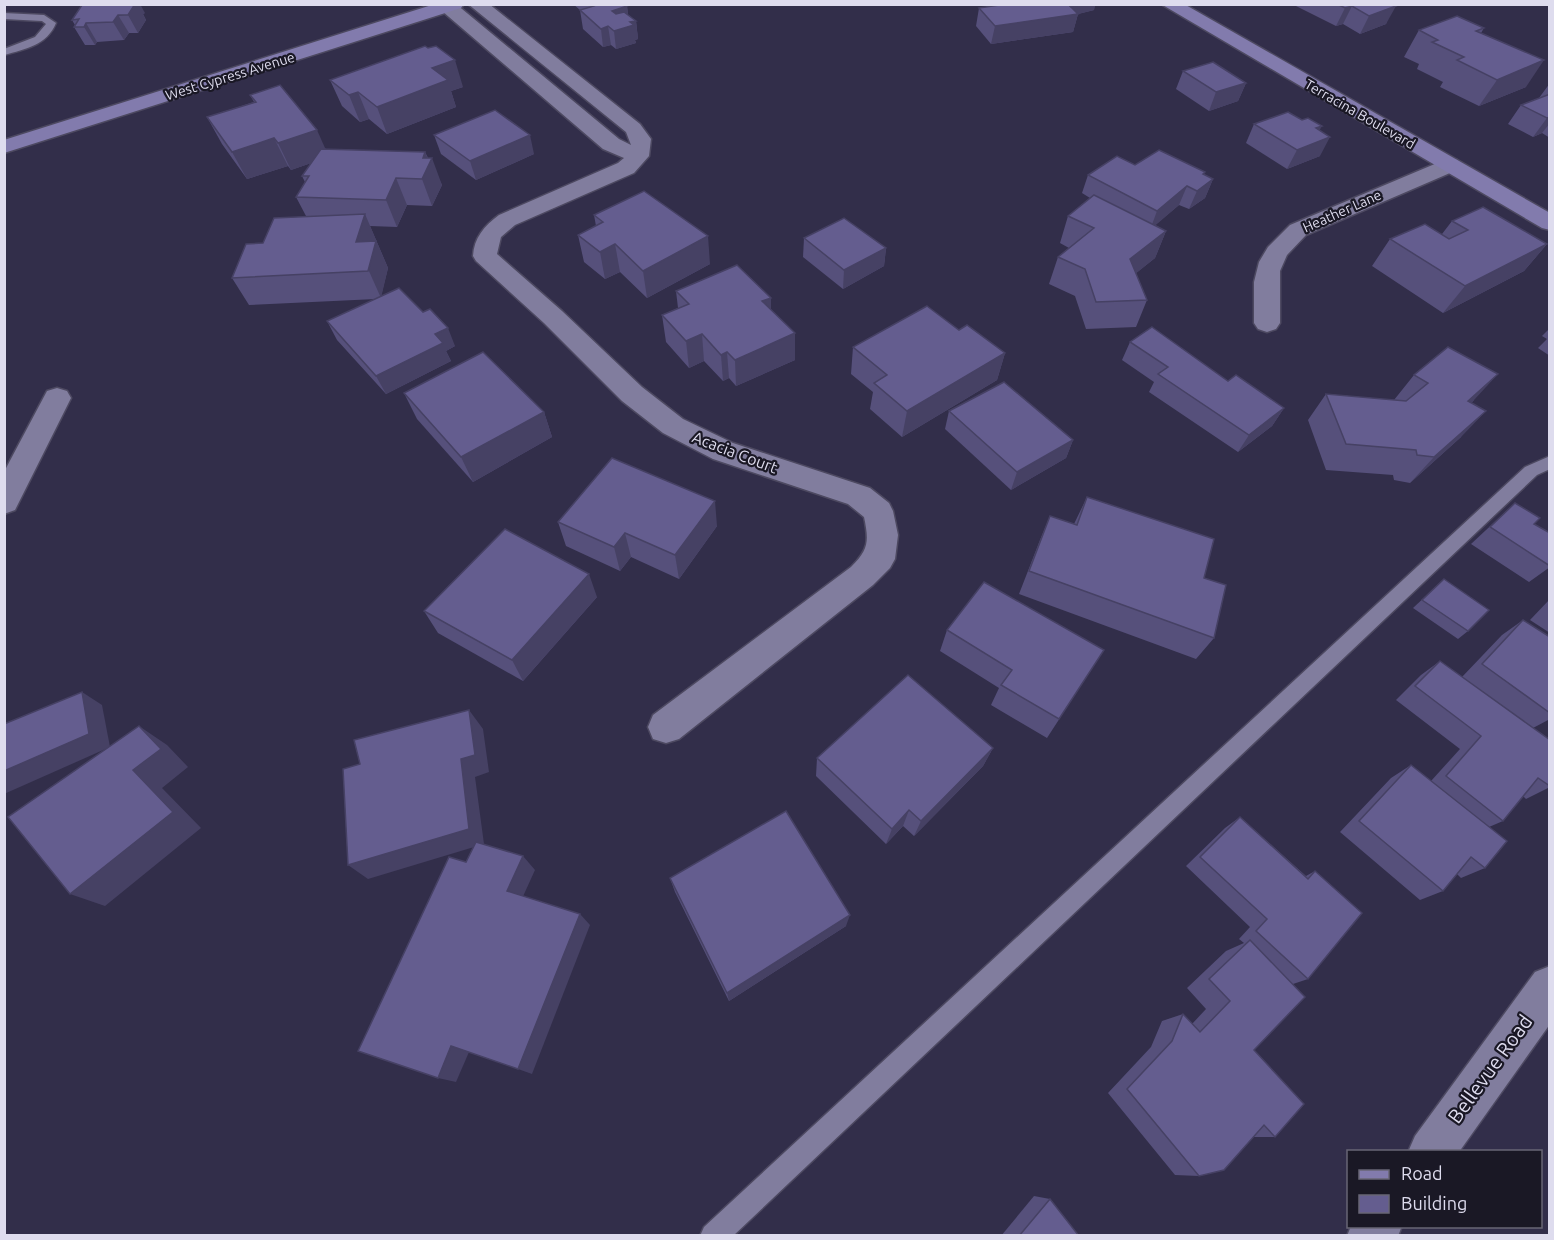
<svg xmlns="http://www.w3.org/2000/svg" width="1554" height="1240" viewBox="0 0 1554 1240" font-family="Ubuntu,sans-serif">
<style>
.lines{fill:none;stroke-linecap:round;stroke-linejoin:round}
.lane-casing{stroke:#4d4961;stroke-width:3}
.street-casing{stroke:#4d4961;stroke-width:3}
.secondary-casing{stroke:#4d4961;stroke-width:3}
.lane{fill:#817d9e;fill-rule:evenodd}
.street{fill:#817d9e;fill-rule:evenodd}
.secondary{fill:#827bad;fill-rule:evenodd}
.wall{fill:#56507b}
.shaded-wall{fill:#464164}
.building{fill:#645d8f;stroke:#464164;stroke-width:1.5}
.labels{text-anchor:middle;stroke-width:4.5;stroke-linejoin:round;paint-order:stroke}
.far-street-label{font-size:14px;fill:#dedcee;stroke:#1a1825}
.street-label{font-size:16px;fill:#dedcee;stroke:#1a1825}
.near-street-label{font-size:20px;fill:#dedcee;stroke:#1a1825}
</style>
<rect width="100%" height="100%" fill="#322e4a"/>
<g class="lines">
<defs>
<g id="lane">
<path d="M4 13 44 15 56 23C47 45 26 49 4 55V49L35 37 46 24 42 21 4 19Z"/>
<polygon points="1550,456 1550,469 1537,475 733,1236 700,1236 704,1227 1525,467"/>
</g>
<g id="street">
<path d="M441 4H456L619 139 631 145 626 132 468 4H489L640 124 651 139 649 156 634 173 515 225 501 237 497 254 562 311 642 387 683 419 733 443 870 488 889 503 893 511 898 535 895 559 890 568 873 585 679 739 666 743 653 739 648 727 653 715 851 567C869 549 869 541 864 517L848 504 713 459 663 433 622 401 544 323 476 261 473 256C474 238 484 226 499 215L618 163 624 158 603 149 442 11 439 7Z"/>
<polygon points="1449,158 1457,160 1460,165 1457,170 1306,235 1287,255 1280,271 1280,323 1276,329 1267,332 1258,329 1254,323 1254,282 1259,262 1268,247 1290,225"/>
<polygon points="57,388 67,391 71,398 15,510 4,514 4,472 47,391"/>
<polygon points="1550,966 1550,1024 1459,1152 1408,1152 1415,1136 1535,972"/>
<polygon points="1351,1226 1402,1226 1398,1236 1347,1236"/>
</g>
<g id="secondary">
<polygon points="435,4 464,4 461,8 4,153 4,140"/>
<polygon points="1161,4 1184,4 1550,213 1550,230 1542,228"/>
</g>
</defs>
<use href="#lane" class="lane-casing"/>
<use href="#street" class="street-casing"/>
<use href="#secondary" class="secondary-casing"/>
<use href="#lane" class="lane"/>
<use href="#street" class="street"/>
<use href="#secondary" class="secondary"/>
</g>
<g class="wall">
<polygon points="573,4 624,4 627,6 628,15 636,21 638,39 635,40 636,43 616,49 611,45 603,47 583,29 580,10"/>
<polygon points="1006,4 1095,4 1094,10 1078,14 1073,32 991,44 976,26 979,8"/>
<polygon points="1292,4 1393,4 1386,24 1360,34 1343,24 1336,26"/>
<polygon points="145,13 143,14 146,20 138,33 129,33 124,40 97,42 95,45 85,45 74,27 75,25 72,20"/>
<polygon points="1484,28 1481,33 1526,87 1479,106 1440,87 1443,82 1417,69 1419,64 1404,57 1419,30"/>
<polygon points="1183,71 1246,83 1238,101 1209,111 1176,89"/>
<polygon points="330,80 463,87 451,91 456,107 387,134 369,119 360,122 342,106"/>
<polygon points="1550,83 1550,138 1542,133 1533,137 1508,124 1521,105 1539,98"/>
<polygon points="250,95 326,149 425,152 442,185 432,206 407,205 397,227 370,226 388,268 381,296 455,346 446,351 451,361 386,394 337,340 327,321 376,299 249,305 232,278 263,243 306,216 296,197 305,182 302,176 311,163 291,170 288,166 247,179 222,144 207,117 254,102"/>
<polygon points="1254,124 1319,131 1320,156 1287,169 1246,143"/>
<polygon points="434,135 534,154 476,180 441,154"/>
<polygon points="1135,165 1204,175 1213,179 1205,198 1189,209 1179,205 1155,225 1166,231 1155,258 1136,273 1147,300 1136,327 1086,329 1075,296 1049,284 1058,257 1069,248 1060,243 1068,216 1090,198 1082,193 1088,175"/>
<polygon points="594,215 710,264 647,298 620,272 605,279 584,262 578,235 596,226"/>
<polygon points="1452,221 1547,244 1524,271 1443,313 1372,266 1390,239 1442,234"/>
<polygon points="804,238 886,248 884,266 843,289 803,257"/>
<polygon points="676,291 771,310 795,360 736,386 729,378 723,381 704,361 689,368 666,342 662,315 678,308"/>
<polygon points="1550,328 1550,356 1538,348 1547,339 1542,336"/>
<polygon points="959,330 1005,353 997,380 902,437 870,409 873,392 851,374 853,347"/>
<polygon points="1130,342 1228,381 1284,408 1272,426 1238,452 1149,392 1154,382 1122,360"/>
<polygon points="1414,375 1474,400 1471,403 1461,437 1410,483 1394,480 1393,475 1326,470 1308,420 1326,394 1394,400"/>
<polygon points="404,393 544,412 552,437 473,482 417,419"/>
<polygon points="949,411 1073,440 1066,458 1011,490 945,429"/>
<polygon points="1087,497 1204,578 1214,638 1196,659 1019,594 1040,540 1050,516 1074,524"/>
<polygon points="1515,503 1534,524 1550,533 1550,567 1529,582 1471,544"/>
<polygon points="558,522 717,526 679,579 631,557 620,571 566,546"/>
<polygon points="1444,579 1468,631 1458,639 1413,608"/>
<polygon points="597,597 523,681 438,633 424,611"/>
<polygon points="1550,599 1550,633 1530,620"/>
<polygon points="1523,620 1550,637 1550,719 1533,728 1550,740 1550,787 1526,799 1523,796 1503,821 1489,827 1485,868 1461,878 1457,874 1443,891 1420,900 1340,832 1391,778 1411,765 1431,781 1460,749 1396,700 1421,675 1440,661 1462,677 1502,635"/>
<polygon points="947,630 1104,650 1047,738 991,705 999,688 940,651"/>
<polygon points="993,748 983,766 914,836 903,826 886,844 816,776 817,758"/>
<polygon points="1240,817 1306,876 1315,871 1308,979 1293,984 1254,1050 1275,1137 1253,1137 1199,1176 1175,1175 1108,1093 1151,1047 1162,1021 1183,1014 1192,1024 1206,1009 1187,988 1226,951 1244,943 1239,939 1250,927 1186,866 1225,828"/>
<polygon points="670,878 846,926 729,1001 675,892"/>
<polygon points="1034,1196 1050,1199 1079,1236 1001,1236"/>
</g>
<g class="shaded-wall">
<polygon points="126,4 140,4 145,13 143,14 146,20 138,33 128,15"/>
<polygon points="1082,4 1095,4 1094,10 1078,14 1073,32 991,44 995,26"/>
<polygon points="627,6 629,25 612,11"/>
<polygon points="1352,6 1343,24 1336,26 1345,8"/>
<polygon points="1396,6 1386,24 1360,34 1369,16"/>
<polygon points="118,15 129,33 124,40 113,22"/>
<polygon points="636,21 638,39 635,40 636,43 616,49 614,31 630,22"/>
<polygon points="86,23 97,42 95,45 84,27"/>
<polygon points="608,26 611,45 603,47 601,29"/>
<polygon points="455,60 463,87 451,91 456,107 387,134 377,107 432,68"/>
<polygon points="1544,60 1526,87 1479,106 1497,80"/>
<polygon points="1246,83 1238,101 1209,111 1216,92"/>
<polygon points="358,92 369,119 360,122 349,95"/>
<polygon points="1550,117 1550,123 1542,133 1533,137 1547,118"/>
<polygon points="1322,126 1312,144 1330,137 1320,156 1287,169 1297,150 1316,128"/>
<polygon points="317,130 329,157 291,170 278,143"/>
<polygon points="530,135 534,154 476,180 470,161"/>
<polygon points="274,138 288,166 247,179 232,152"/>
<polygon points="425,152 430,164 432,158 442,185 432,206 422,179 423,158"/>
<polygon points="1205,172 1197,190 1213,179 1205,198 1189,209 1197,191 1203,174"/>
<polygon points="396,178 407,205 397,227 386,200"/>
<polygon points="1187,186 1179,205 1150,230 1157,211"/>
<polygon points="365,214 388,268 381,298 356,242"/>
<polygon points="1166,231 1155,258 1119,287 1130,259"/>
<polygon points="708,236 710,264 647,298 643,271"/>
<polygon points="615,244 620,272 605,279 600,252"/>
<polygon points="1547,244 1524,271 1443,313 1465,286"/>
<polygon points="886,248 884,266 843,289 844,270"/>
<polygon points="771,298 771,324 762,301"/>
<polygon points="448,328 455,346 446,351 451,361 386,394 376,376 435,334"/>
<polygon points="795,333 795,360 736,386 735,360"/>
<polygon points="702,334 704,361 689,368 686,341"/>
<polygon points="727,352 729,378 723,381 721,355"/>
<polygon points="1005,353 997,380 902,437 907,411"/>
<polygon points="1498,374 1474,400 1444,426 1468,401"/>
<polygon points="1284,408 1272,426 1238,452 1249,435"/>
<polygon points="1486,411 1461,437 1410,483 1434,457"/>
<polygon points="544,412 552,437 473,482 461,457"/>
<polygon points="1073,440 1066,458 1011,490 1017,472"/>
<polygon points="715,501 717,526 679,579 675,555"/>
<polygon points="625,533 631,557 620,571 614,547"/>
<polygon points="589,574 597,597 523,681 512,660"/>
<polygon points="82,692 102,705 110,747 4,794 4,771"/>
<polygon points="469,710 483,729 489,772 475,777 484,844 368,879 348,865 461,759"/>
<polygon points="139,726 167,745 188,767 162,788 201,828 105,906 70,894 133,770"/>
<polygon points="993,748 983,766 914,836 921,821"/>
<polygon points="909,810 903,826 886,844 892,829"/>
<polygon points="523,856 535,870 520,903 507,891"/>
<polygon points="580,914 590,925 532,1074 518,1069"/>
<polygon points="850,915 846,926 729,1001 727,993"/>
<polygon points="451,1046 469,1052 456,1082 438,1078"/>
</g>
<g class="building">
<polygon points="88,4 135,4 128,15 118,15 113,22 86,23 84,27 74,27 79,19 72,20 82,5"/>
<polygon points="592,4 624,4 627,6 612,11 616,14 624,12 636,21 630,22 634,25 614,31 608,26 601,29 580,10 594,6"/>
<polygon points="1006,4 1068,4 1078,14 995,26 979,8"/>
<polygon points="1068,4 1082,4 1071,7"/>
<polygon points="1337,4 1393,4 1396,6 1369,16 1352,6 1345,8"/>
<polygon points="1457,16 1484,28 1476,31 1544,60 1497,80 1457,60 1464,57 1432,42 1438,40 1419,30"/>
<polygon points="425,46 428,48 436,46 455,60 432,68 448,80 377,107 358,92 349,95 330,80"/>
<polygon points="1213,62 1246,83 1216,92 1183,71"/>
<polygon points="280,85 317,130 278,143 274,138 232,152 207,117 256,102 250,95"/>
<polygon points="1550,94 1550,117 1547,118 1521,105"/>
<polygon points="495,110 530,135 470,161 434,135"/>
<polygon points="1288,112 1302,120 1308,118 1322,126 1316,128 1330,137 1297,150 1254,124"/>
<polygon points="321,149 425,152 423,158 432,158 422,179 396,178 386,200 296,197 309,176 302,176"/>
<polygon points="1159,150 1205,172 1203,174 1213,179 1197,191 1187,186 1157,211 1088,175 1117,156 1135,165"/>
<polygon points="644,191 708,236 643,271 615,244 600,252 578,235 603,222 594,215"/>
<polygon points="1094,195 1166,231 1130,259 1147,300 1096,302 1085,269 1058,257 1094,228 1068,216"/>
<polygon points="1483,207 1547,244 1465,286 1390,239 1425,224 1449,239 1468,230 1452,221"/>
<polygon points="365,214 356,242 376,241 368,271 232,278 246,244 263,243 274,218"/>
<polygon points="844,218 886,248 844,270 804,238"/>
<polygon points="737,265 771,298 762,301 795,333 735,360 727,352 721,355 702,334 686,341 662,315 689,304 676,291"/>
<polygon points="399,288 423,312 430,309 448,328 435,334 443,343 376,376 327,321"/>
<polygon points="927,306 959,330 967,325 1005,353 907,411 874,383 887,375 853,347"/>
<polygon points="1152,327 1228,381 1236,375 1284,408 1249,435 1158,374 1168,367 1130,342"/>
<polygon points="1448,347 1498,374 1468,401 1486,411 1434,457 1417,455 1416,450 1346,444 1326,394 1406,401 1428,383 1414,375"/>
<polygon points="483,352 544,412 461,457 404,393"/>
<polygon points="1004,382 1073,440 1017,472 949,411"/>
<polygon points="612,458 715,501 675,555 625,533 614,547 558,522"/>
<polygon points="1087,497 1214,539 1204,578 1226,585 1214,638 1029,571 1050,516 1077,525"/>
<polygon points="1515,503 1540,518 1534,524 1550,533 1550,566 1490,527"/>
<polygon points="505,529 589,574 512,660 424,611"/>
<polygon points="1444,579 1489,610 1468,631 1422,600"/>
<polygon points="984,582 1104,650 1059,719 1001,685 1012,670 947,630"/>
<polygon points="1523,620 1550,637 1550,713 1482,664"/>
<polygon points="1440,661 1550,740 1550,786 1538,778 1503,821 1446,776 1481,736 1415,686"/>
<polygon points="908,675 993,748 921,821 909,810 892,829 817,758"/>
<polygon points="82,692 89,734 4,771 4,724"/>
<polygon points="469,710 475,755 461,759 469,829 348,865 343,769 360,764 354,740"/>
<polygon points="139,726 161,749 133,770 173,812 70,894 8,817"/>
<polygon points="1411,765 1507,841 1485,868 1471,857 1443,891 1359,821"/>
<polygon points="786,811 850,915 727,993 670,878"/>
<polygon points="1240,817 1308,879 1315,871 1362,913 1308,979 1256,931 1267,919 1200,857"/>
<polygon points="476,842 523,856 507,891 580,914 518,1069 451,1046 438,1078 358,1051 449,857 466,862"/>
<polygon points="1250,940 1305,997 1254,1050 1304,1104 1275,1137 1264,1125 1224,1170 1199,1176 1127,1089 1172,1041 1183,1014 1200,1032 1230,1001 1209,979"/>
<polygon points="1050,1199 1079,1236 1019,1236"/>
</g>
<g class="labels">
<g class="far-street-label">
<text transform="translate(230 76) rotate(-17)" y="5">West Cypress Avenue</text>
<text transform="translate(1360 114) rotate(30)" y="5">Terracina Boulevard</text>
<text transform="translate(1342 211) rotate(-24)" y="5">Heather Lane</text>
</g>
<g class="street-label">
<text transform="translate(735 452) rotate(21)" y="6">Acacia Court</text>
</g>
<g class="near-street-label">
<text transform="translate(1490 1069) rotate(-54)" y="7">Bellevue Road</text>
</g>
</g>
<rect width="1554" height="1240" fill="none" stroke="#dedcee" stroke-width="12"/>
<rect x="1347" y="1150" width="195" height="78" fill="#1a1825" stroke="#686675" stroke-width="1.5"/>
<rect x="1359" y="1170" width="30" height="9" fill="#827bad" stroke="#686675" stroke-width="1.5"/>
<text x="1401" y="1180" font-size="18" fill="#dedcee">Road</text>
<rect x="1359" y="1195" width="30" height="18" fill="#645d8f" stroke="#686675" stroke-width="1.5"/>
<text x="1401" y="1210" font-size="18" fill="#dedcee">Building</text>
</svg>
